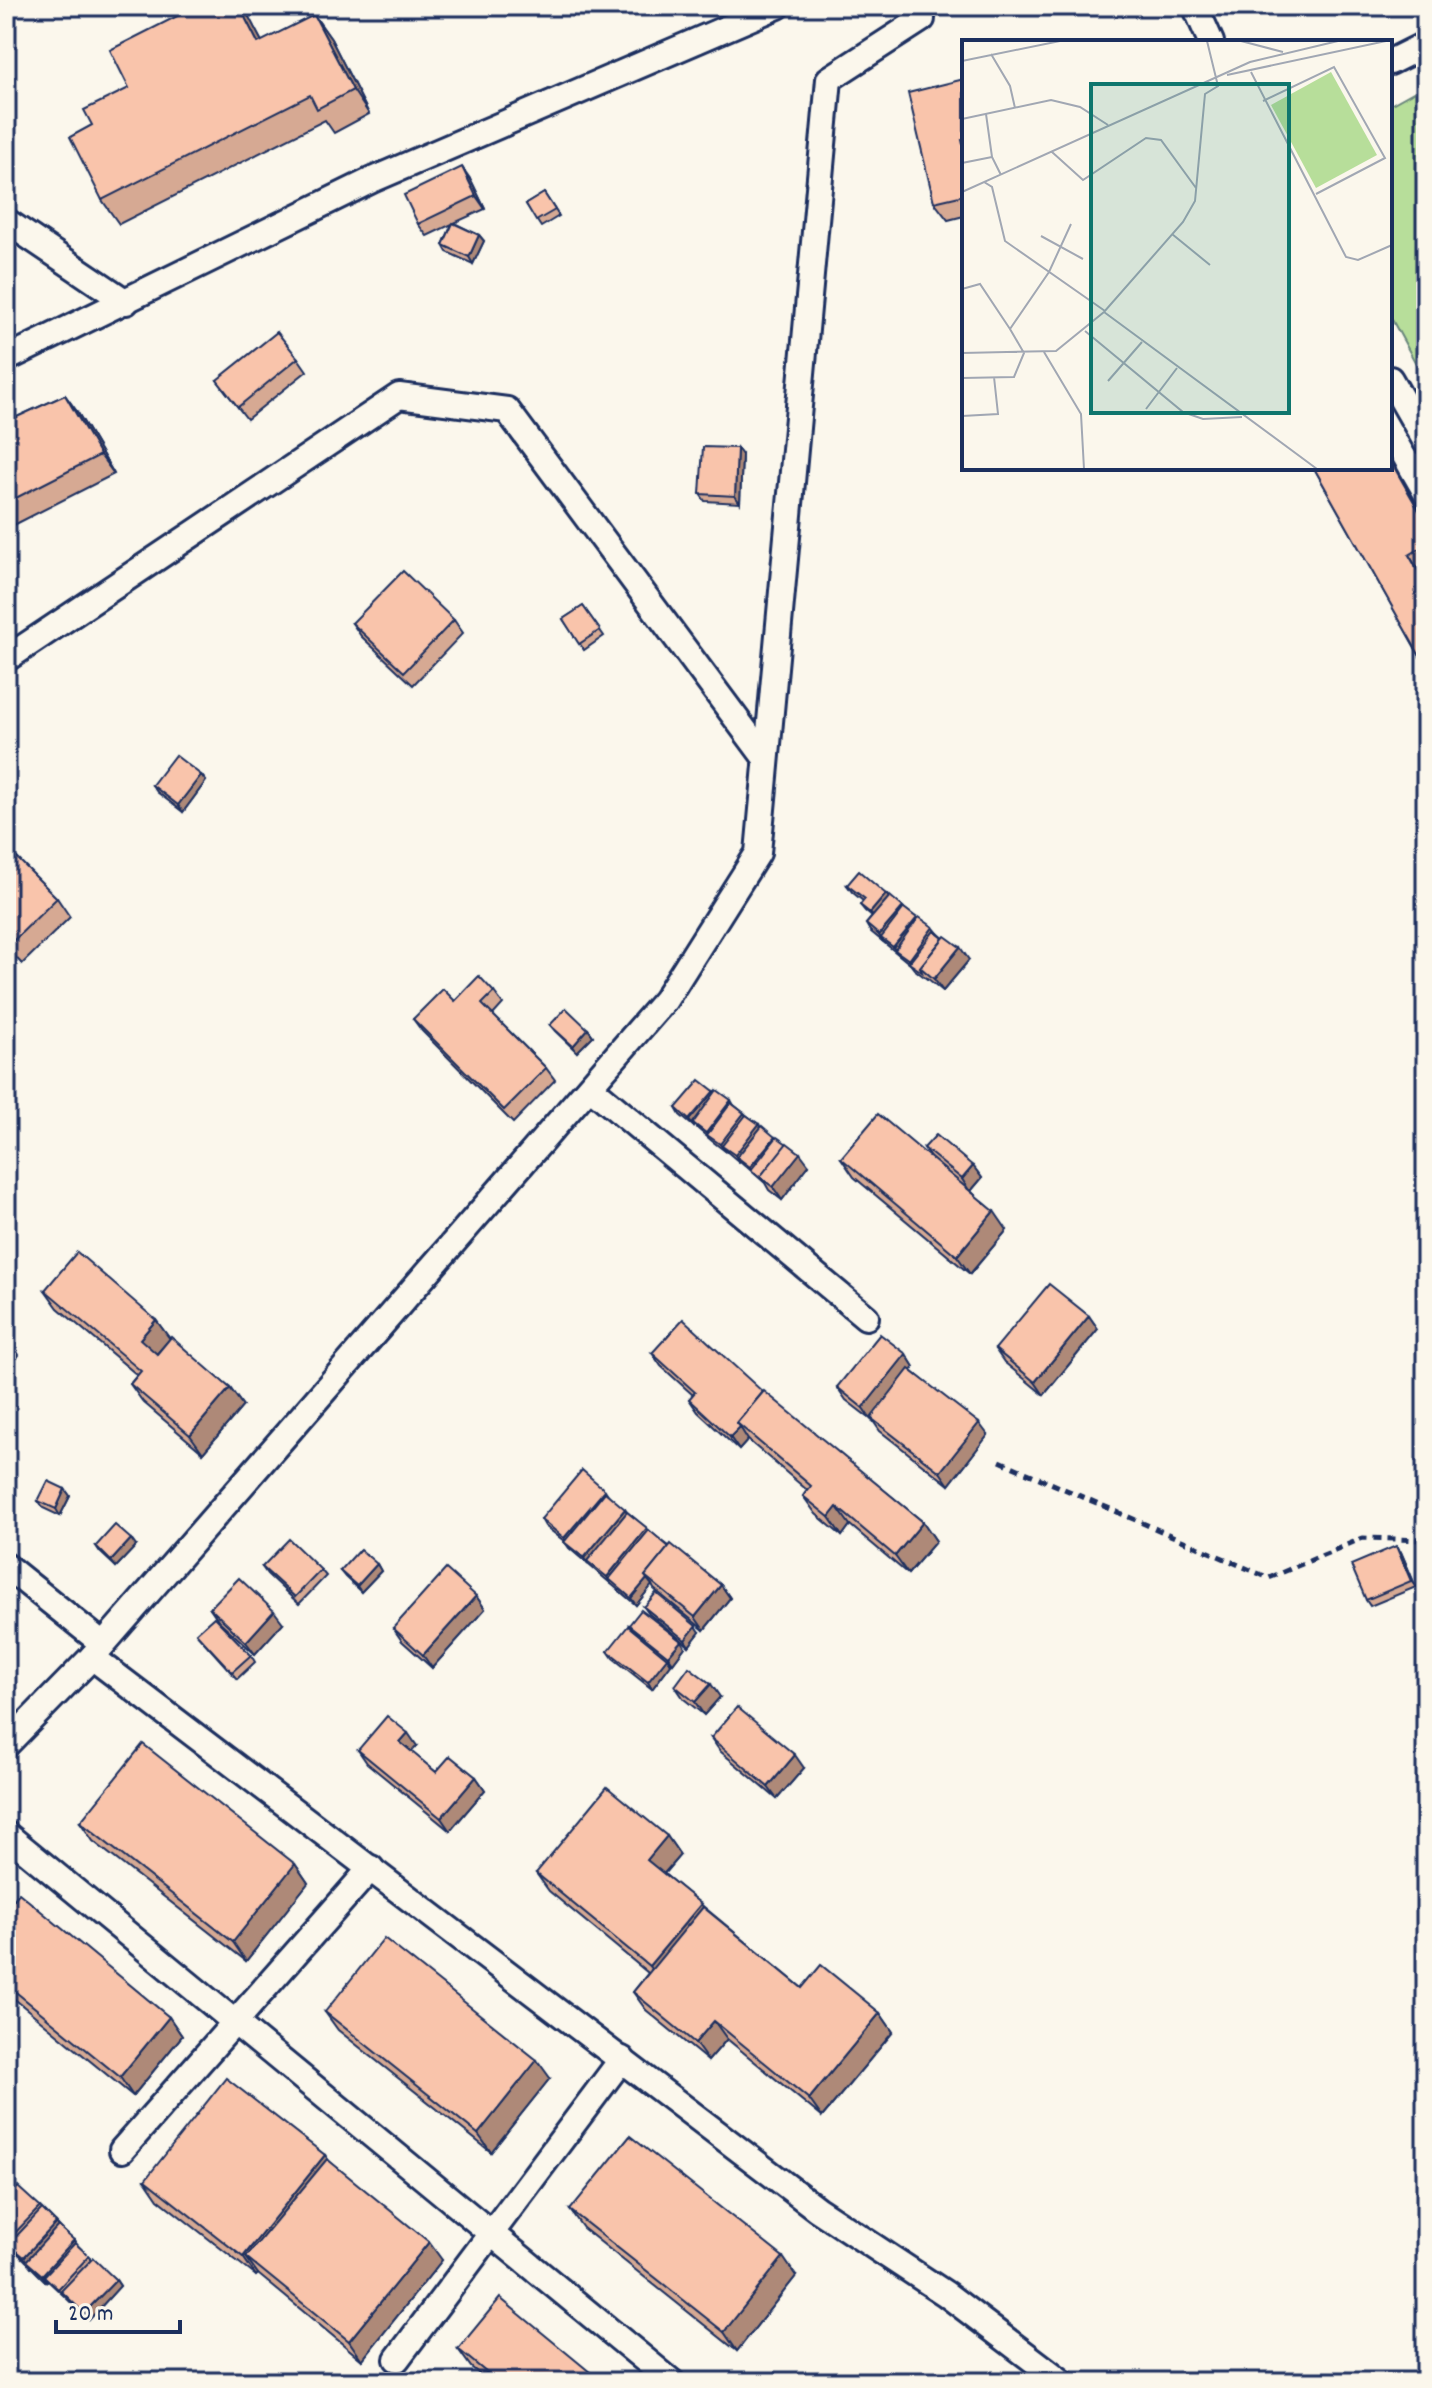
<svg xmlns="http://www.w3.org/2000/svg" width="1432" height="2388" viewBox="0 0 1432 2388" font-family="Dekko,sans-serif">
<style>
.green{fill:#b7de9a;stroke:#69867c;stroke-width:2}
.lines{fill:none;stroke-linecap:round;stroke-linejoin:round}
.lane-casing{stroke:#1b2f5e;stroke-width:30}
.path{stroke:#1b2f5e;stroke-width:5;stroke-dasharray:8 6;stroke-linecap:butt}
.lane{stroke:#fbf7ec;stroke-width:24}
.wall{fill:#d6a993;stroke:#1b2f5e;stroke-width:2}
.shaded-wall{fill:#ae8978;stroke:#1b2f5e;stroke-width:2}
.building{fill:#f9c4ab;stroke:#1b2f5e;stroke-width:2}
.inset-road{fill:none;stroke:#a1a7b3;stroke-width:2}
.view{fill:#0f766e;fill-opacity:0.15;stroke:#0f766e;stroke-width:4}
.inset-edge{fill:none;stroke:#1b2f5e;stroke-width:4}
</style>
<rect width="100%" height="100%" fill="#fbf7ec"/>
<filter id="ink" filterUnits="userSpaceOnUse"><feTurbulence type="fractalNoise" baseFrequency=".0125" numOctaves="2"/><feDisplacementMap in="SourceGraphic" scale="16" xChannelSelector="R" yChannelSelector="G"/><feConvolveMatrix kernelMatrix="1 2 1 2 8 2 1 2 1" color-interpolation-filters="sRGB"/></filter>
<g filter="url(#ink)">
<polygon class="green" points="1426,85 1426,382 1390,316 1390,105"/>
<g class="lines">
<defs>
<g id="lane">
<polyline points="1195,6 1211,42"/>
<polyline points="1390,62 1426,44"/>
<polyline points="6,221 126,302"/>
<polyline points="6,359 372,180 778,6"/>
<polyline points="1390,379 1426,442"/>
<polyline points="6,659 399,396 507,410 764,756"/>
<polyline points="590,1087 866,1317"/>
<polyline points="6,1566 103,1644"/>
<polyline points="92,1657 817,2209 946,2294 1062,2382"/>
<polyline points="6,1745 92,1657 665,1000 758,853 829,79 922,19 922,6"/>
<polyline points="6,1834 672,2382"/>
<polyline points="122,2150 371,1868"/>
<polyline points="397,2359 622,2059"/>
</g>
</defs>
<use href="#lane" class="lane-casing"/>
<polyline class="path" points="1000,1461 1269,1578 1363,1538 1426,1540"/>
<use href="#lane" class="lane"/>
</g>
<g class="wall">
<polygon points="197,6 242,6 262,42 314,15 331,39 369,114 334,133 325,120 119,224 102,200 92,125 129,88"/>
<polygon points="964,79 964,216 948,220 934,202"/>
<polygon points="471,180 485,209 454,223 479,235 484,241 473,264 447,252 443,245 452,224 427,236 418,224"/>
<polygon points="544,193 559,216 541,227 526,204"/>
<polygon points="298,358 307,371 247,419 217,380"/>
<polygon points="65,395 78,413 114,474 6,529 6,422"/>
<polygon points="742,455 740,503 705,501 700,494"/>
<polygon points="1314,468 1426,519 1426,571 1422,573 1426,581 1426,667"/>
<polygon points="583,606 604,636 584,650 563,619"/>
<polygon points="454,620 463,633 413,685 361,636 352,623"/>
<polygon points="201,775 206,781 183,812 157,792 152,785"/>
<polygon points="6,847 57,898 70,917 22,964 6,947"/>
<polygon points="847,885 886,894 889,897 918,919 938,933 969,960 943,991 927,978 927,979 914,969 910,964 870,931 866,924 872,917 865,911 860,905 863,901 852,892"/>
<polygon points="494,992 503,1004 493,1015 546,1068 555,1080 513,1123 422,1031 413,1019 455,1001"/>
<polygon points="550,1025 588,1029 593,1036 577,1052 555,1031"/>
<polygon points="715,1093 734,1105 809,1165 782,1200 769,1190 765,1183 740,1161 739,1162 725,1150 725,1151 712,1141 698,1129 695,1125 694,1127 680,1115 676,1108"/>
<polygon points="924,1148 973,1166 982,1178 971,1191 1007,1230 970,1274 854,1177 841,1158 930,1158"/>
<polygon points="45,1290 156,1320 170,1339 230,1388 243,1406 203,1453 143,1402 130,1384 137,1375 58,1308"/>
<polygon points="1089,1316 1098,1329 1044,1395 1004,1362 995,1349"/>
<polygon points="652,1353 763,1392 923,1522 936,1541 908,1574 850,1525 842,1536 816,1514 803,1496 807,1490 748,1440 739,1450 698,1412 689,1399 693,1395 661,1366"/>
<polygon points="906,1354 914,1367 912,1371 988,1435 949,1485 880,1431 873,1421 846,1400 837,1387"/>
<polygon points="65,1489 70,1496 60,1516 43,1508 38,1501"/>
<polygon points="609,1496 649,1531 721,1585 730,1598 704,1630 654,1589 652,1585 636,1605 569,1548 564,1541 545,1526 541,1519"/>
<polygon points="96,1546 136,1546 116,1567 100,1552"/>
<polygon points="1401,1552 1416,1587 1370,1606 1366,1600"/>
<polygon points="377,1564 381,1571 361,1592 345,1577 340,1571"/>
<polygon points="262,1567 321,1570 326,1576 299,1604 267,1574"/>
<polygon points="476,1596 485,1609 432,1668 402,1641 393,1628"/>
<polygon points="644,1607 700,1632 689,1646 649,1614"/>
<polygon points="210,1608 283,1623 255,1654 219,1621"/>
<polygon points="629,1625 681,1641 685,1647 673,1663 667,1658 671,1664 652,1689 613,1658 608,1651 632,1630"/>
<polygon points="196,1633 251,1655 255,1662 237,1679"/>
<polygon points="675,1686 720,1697 704,1715 684,1699"/>
<polygon points="711,1738 804,1768 777,1799 720,1751"/>
<polygon points="417,1746 411,1752 436,1772 476,1777 485,1790 450,1831 367,1763 358,1750"/>
<polygon points="80,1822 295,1864 308,1883 246,1961 93,1841"/>
<polygon points="667,1836 680,1855 664,1874 802,1988 880,2013 893,2032 822,2117 727,2039 708,2061 646,2010 633,1992 648,1973 549,1891 536,1873"/>
<polygon points="6,1909 169,2017 182,2036 133,2096 6,1992"/>
<polygon points="325,2012 550,2078 491,2152 338,2030"/>
<polygon points="325,2155 328,2160 442,2260 362,2360 258,2274 256,2276 158,2199 145,2180"/>
<polygon points="6,2199 40,2207 56,2223 91,2259 116,2280 120,2286 89,2320 63,2295 47,2280 46,2282 31,2267 27,2262 6,2242"/>
<polygon points="570,2210 796,2276 737,2351 583,2228"/>
<polygon points="458,2349 602,2382 489,2382 471,2367"/>
</g>
<g class="shaded-wall">
<polygon points="239,6 242,6 247,13 275,67 258,43"/>
<polygon points="314,15 331,39 369,114 353,90"/>
<polygon points="462,167 471,180 485,209 476,196"/>
<polygon points="479,235 484,241 473,264 469,257"/>
<polygon points="65,395 78,413 114,474 100,455"/>
<polygon points="737,448 742,455 740,503 735,496"/>
<polygon points="1390,456 1426,519 1426,523 1390,460"/>
<polygon points="1409,555 1426,581 1426,585"/>
<polygon points="201,775 206,781 183,812 178,805"/>
<polygon points="886,894 891,900 875,919 870,913"/>
<polygon points="903,907 908,913 881,938 883,942 879,935"/>
<polygon points="917,918 921,924 895,950 898,954 893,947"/>
<polygon points="933,927 938,933 913,966 909,960"/>
<polygon points="960,947 969,960 943,991 934,979"/>
<polygon points="588,1029 593,1036 577,1052 573,1046"/>
<polygon points="714,1091 718,1098 693,1123 695,1125 694,1127 689,1120"/>
<polygon points="731,1100 735,1107 708,1135 706,1133"/>
<polygon points="744,1113 749,1120 722,1146 725,1151 720,1144"/>
<polygon points="759,1124 763,1131 737,1157 739,1162 735,1155"/>
<polygon points="775,1137 779,1143 752,1170 750,1167"/>
<polygon points="800,1153 809,1165 782,1200 773,1187"/>
<polygon points="973,1166 982,1178 970,1192 962,1179"/>
<polygon points="994,1211 1007,1230 970,1274 957,1256"/>
<polygon points="1089,1316 1098,1329 1044,1395 1035,1382"/>
<polygon points="156,1320 170,1339 153,1358 140,1339"/>
<polygon points="15,1348 19,1355 6,1373 6,1360"/>
<polygon points="906,1354 914,1367 873,1420 871,1418 872,1421 863,1408"/>
<polygon points="230,1388 243,1406 203,1453 190,1435"/>
<polygon points="979,1423 988,1435 949,1485 940,1472"/>
<polygon points="740,1427 748,1440 739,1450 730,1437"/>
<polygon points="65,1489 70,1496 60,1516 56,1509"/>
<polygon points="605,1490 609,1496 568,1545 564,1538"/>
<polygon points="837,1507 850,1525 842,1536 829,1517"/>
<polygon points="625,1509 629,1516 587,1561 588,1565 584,1558"/>
<polygon points="923,1522 936,1541 908,1574 895,1556"/>
<polygon points="647,1528 652,1535 609,1579 611,1584 607,1577"/>
<polygon points="131,1539 136,1546 116,1567 111,1561"/>
<polygon points="1396,1546 1401,1552 1416,1587 1411,1581"/>
<polygon points="377,1564 381,1571 361,1592 357,1586"/>
<polygon points="647,1579 652,1585 636,1605 631,1598"/>
<polygon points="721,1585 730,1598 704,1630 695,1617"/>
<polygon points="476,1596 485,1609 432,1668 423,1655"/>
<polygon points="274,1611 283,1623 255,1654 246,1642"/>
<polygon points="696,1626 700,1632 689,1646 685,1640"/>
<polygon points="681,1641 685,1647 673,1663 668,1656"/>
<polygon points="667,1658 671,1664 652,1689 648,1682"/>
<polygon points="711,1684 720,1697 704,1715 695,1702"/>
<polygon points="408,1733 417,1746 409,1755 400,1742"/>
<polygon points="795,1755 804,1768 777,1799 768,1787"/>
<polygon points="476,1777 485,1790 450,1831 441,1818"/>
<polygon points="667,1836 680,1855 660,1878 647,1860"/>
<polygon points="295,1864 308,1883 246,1961 233,1942"/>
<polygon points="701,1904 714,1922 662,1985 649,1966"/>
<polygon points="880,2013 893,2032 822,2117 809,2099"/>
<polygon points="169,2017 182,2036 133,2096 120,2077"/>
<polygon points="714,2021 727,2039 708,2061 695,2043"/>
<polygon points="537,2060 550,2078 491,2152 478,2134"/>
<polygon points="325,2155 338,2173 246,2257 258,2274 256,2276 243,2257"/>
<polygon points="56,2223 61,2229 29,2264 24,2257"/>
<polygon points="74,2240 78,2246 44,2276 47,2280 46,2282 42,2275"/>
<polygon points="429,2242 442,2260 362,2360 349,2341"/>
<polygon points="783,2257 796,2276 737,2351 724,2332"/>
<polygon points="116,2280 120,2286 89,2320 84,2313"/>
</g>
<g class="building">
<polygon points="197,6 239,6 258,43 314,15 353,90 317,109 310,95 102,200 70,137 92,125 84,110 129,88 110,50"/>
<polygon points="964,79 964,140 962,140 964,149 964,195 934,202 908,93"/>
<polygon points="462,167 476,196 418,224 404,195"/>
<polygon points="544,193 555,210 536,221 526,204"/>
<polygon points="453,223 479,235 469,257 443,245"/>
<polygon points="277,332 298,358 238,407 217,380"/>
<polygon points="65,395 100,455 6,503 6,422"/>
<polygon points="703,447 737,448 735,496 700,494"/>
<polygon points="1390,460 1426,523 1426,545 1409,555 1426,585 1426,667 1314,468 1390,468"/>
<polygon points="403,571 454,620 404,672 352,623"/>
<polygon points="583,606 600,630 579,644 563,619"/>
<polygon points="175,755 201,775 178,805 152,785"/>
<polygon points="6,847 57,898 9,945 6,942"/>
<polygon points="859,871 886,894 870,913 860,905 865,899 847,885"/>
<polygon points="890,896 903,907 879,935 866,924"/>
<polygon points="904,908 917,918 893,947 881,938"/>
<polygon points="919,917 933,927 909,960 895,950"/>
<polygon points="934,931 943,938 920,967 922,972 909,963"/>
<polygon points="945,936 960,947 934,979 920,967"/>
<polygon points="479,976 494,992 482,1004 546,1068 504,1110 413,1019 443,989 455,1001"/>
<polygon points="566,1008 588,1029 573,1046 550,1025"/>
<polygon points="700,1080 714,1091 689,1120 676,1108"/>
<polygon points="717,1090 731,1100 706,1133 693,1123"/>
<polygon points="731,1103 744,1113 720,1144 707,1135"/>
<polygon points="878,1114 994,1211 957,1256 841,1158"/>
<polygon points="746,1115 759,1124 735,1155 722,1146"/>
<polygon points="762,1126 775,1137 750,1167 737,1157"/>
<polygon points="936,1135 973,1166 962,1179 924,1148"/>
<polygon points="777,1137 787,1144 760,1177 751,1170"/>
<polygon points="787,1143 800,1153 773,1187 760,1177"/>
<polygon points="77,1252 156,1320 140,1339 157,1354 171,1337 230,1388 190,1435 130,1384 141,1371 45,1290"/>
<polygon points="1049,1284 1089,1316 1035,1382 995,1349"/>
<polygon points="683,1319 763,1392 737,1423 740,1427 730,1437 689,1399 695,1392 652,1353"/>
<polygon points="880,1334 906,1354 863,1408 837,1387"/>
<polygon points="6,1342 15,1348 6,1360"/>
<polygon points="909,1369 979,1423 940,1472 871,1418"/>
<polygon points="764,1391 923,1522 895,1556 837,1507 829,1517 803,1496 811,1486 737,1423"/>
<polygon points="582,1470 605,1490 564,1538 541,1519"/>
<polygon points="48,1481 65,1489 56,1509 38,1501"/>
<polygon points="605,1492 625,1509 584,1558 564,1542"/>
<polygon points="627,1512 647,1528 607,1577 587,1561"/>
<polygon points="115,1525 131,1539 111,1561 96,1546"/>
<polygon points="649,1530 669,1547 645,1576 647,1579 631,1598 609,1579"/>
<polygon points="289,1539 321,1570 295,1597 262,1567"/>
<polygon points="671,1544 721,1585 695,1617 645,1576"/>
<polygon points="1396,1546 1411,1581 1366,1600 1351,1565"/>
<polygon points="360,1549 377,1564 357,1586 340,1571"/>
<polygon points="446,1569 476,1596 423,1655 393,1628"/>
<polygon points="239,1578 274,1611 246,1642 210,1608"/>
<polygon points="656,1593 696,1626 685,1640 644,1607"/>
<polygon points="641,1610 681,1641 668,1656 629,1625"/>
<polygon points="214,1617 251,1655 232,1672 196,1633"/>
<polygon points="628,1626 667,1658 648,1682 608,1651"/>
<polygon points="689,1667 711,1684 695,1702 675,1686"/>
<polygon points="737,1707 795,1755 768,1787 711,1738"/>
<polygon points="387,1716 408,1733 400,1742 436,1772 450,1756 476,1777 441,1818 358,1750"/>
<polygon points="143,1744 295,1864 233,1942 80,1822"/>
<polygon points="607,1787 667,1836 647,1860 701,1904 649,1966 536,1873"/>
<polygon points="19,1893 169,2017 120,2077 6,1984 6,1909"/>
<polygon points="703,1907 802,1988 821,1965 880,2013 809,2099 714,2021 695,2043 633,1992"/>
<polygon points="384,1938 537,2060 478,2134 325,2012"/>
<polygon points="226,2078 325,2155 243,2257 145,2180"/>
<polygon points="630,2136 783,2257 724,2332 570,2210"/>
<polygon points="327,2159 429,2242 349,2341 246,2257"/>
<polygon points="18,2187 40,2207 7,2241 6,2240 6,2199"/>
<polygon points="42,2209 56,2223 24,2257 9,2244"/>
<polygon points="58,2226 74,2240 42,2275 26,2261"/>
<polygon points="75,2243 89,2256 58,2289 44,2276"/>
<polygon points="93,2258 116,2280 84,2313 61,2291"/>
<polygon points="500,2298 602,2382 498,2382 458,2349"/>
</g>
</g>
<g transform="translate(962 40)">
<rect width="430" height="430" fill="#fbf7ec"/>
<path d="M369 32 415 115 354 148 309 65Z" fill="#b7de9a"/>
<path class="inset-road" d="M279 1 321 12M29 14 48 46 53 68M0 21 98 1M289 32 384 217 396 220 430 205M265 35 424 1M301 61 372 27 423 118 354 154M24 74 30 117 39 135M0 79 89 60 118 67 146 85M90 112 121 140 184 98 199 100 234 148M0 123 30 117M22 142 30 147 43 201 143 271M0 152 288 22 376 1M210 194 248 225M79 196 121 219M0 249 18 244 48 289M142 272 355 429M123 291 221 372 241 379 280 377M82 312 119 374 122 429M0 313 94 311 142 272 221 182 233 161 243 54 256 46 245 1M0 338 52 337 62 313 48 289 87 232 109 184M146 341 180 302M184 369 215 328M0 376 36 374 32 337"/>
<path class="view" d="M129 44H327V373H129Z"/>
<rect width="430" height="430" class="inset-edge"/>
</g>
<rect width="1432" height="2388" fill="none" stroke="#fbf7ec" stroke-width="32"/>
<rect x="16" y="16" width="1400" height="2356" fill="none" stroke="#1b2f5e" stroke-width="3" filter="url(#ink)"/>
<path d="M56 2320v12h124v-12" fill="none" stroke="#1b2f5e" stroke-width="4"/>
<text x="68" y="2320" font-size="24" fill="#1b2f5e" stroke="#fbf7ec" stroke-width="6" paint-order="stroke">20 m</text>
</svg>
